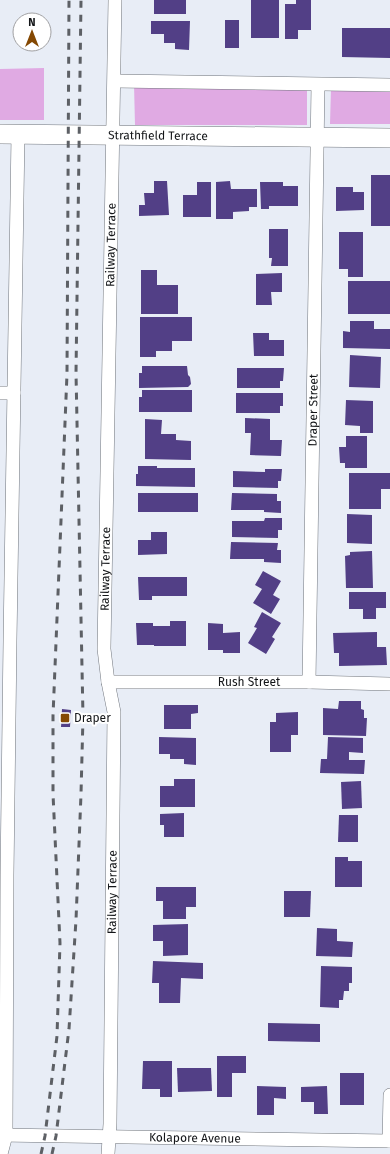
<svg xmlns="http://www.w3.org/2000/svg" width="390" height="1154" viewBox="0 0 390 1154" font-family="'Fira Sans',sans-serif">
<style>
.green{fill:#e0aae3}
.building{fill:#523f86}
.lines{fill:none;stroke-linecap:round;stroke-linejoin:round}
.minor-casing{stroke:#70757c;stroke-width:14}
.secondary-casing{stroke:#70757c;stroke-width:20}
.minor{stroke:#fff;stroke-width:13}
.secondary{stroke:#fff;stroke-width:19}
.rail{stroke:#5d6065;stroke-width:3;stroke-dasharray:7 7;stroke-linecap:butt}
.poi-dot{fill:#844802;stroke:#fff;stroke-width:1.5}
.labels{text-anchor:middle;stroke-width:4;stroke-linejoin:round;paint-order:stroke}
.street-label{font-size:12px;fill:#131518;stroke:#fff}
.poi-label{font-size:12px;fill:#131518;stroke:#fff;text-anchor:start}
</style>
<rect width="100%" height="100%" fill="#e8edf6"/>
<g class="green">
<polygon points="44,68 44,120 0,120 0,69"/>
<polygon points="134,84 307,85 307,125 135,125"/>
<polygon points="331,88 390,89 390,124 330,124"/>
</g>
<g class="building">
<rect x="154" y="0" width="32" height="14"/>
<rect x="251" y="0" width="28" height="38"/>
<polygon points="296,0 311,0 311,30 298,30 298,39 285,39 285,4 296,4"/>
<rect x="225" y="20" width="14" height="28"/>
<polygon points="151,21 190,21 189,50 175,49 175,43 164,43 164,34 151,34"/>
<polygon points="342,28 390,28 390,58 342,57"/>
<rect x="371" y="175" width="19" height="51"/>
<polygon points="154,181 167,181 169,215 139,216 139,205 145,205 144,193 154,193"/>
<polygon points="230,181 231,189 257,189 257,207 249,207 249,211 233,212 233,219 216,219 216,182"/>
<polygon points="197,182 211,182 211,217 183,217 183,195 197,195"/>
<polygon points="260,182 283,182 283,186 298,186 298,206 269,206 269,209 261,209"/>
<polygon points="336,187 353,187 353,192 364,192 364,210 336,211"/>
<polygon points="269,229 288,229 288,266 271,266 272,258 269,258"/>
<polygon points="339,232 363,232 363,277 348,277 348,269 339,269"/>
<polygon points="141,270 157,270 157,285 178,285 178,314 141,314"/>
<polygon points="282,273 282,292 271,292 272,305 256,305 256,274"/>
<rect x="348" y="281" width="42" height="33"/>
<polygon points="140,317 192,317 192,341 172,341 172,351 156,351 156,357 140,357"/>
<polygon points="350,321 374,321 374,329 390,329 390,349 343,348 343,331 350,332"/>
<polygon points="253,333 269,333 269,340 284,340 284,356 254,356"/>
<polygon points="350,355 381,357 380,388 349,387"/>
<polygon points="142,366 187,366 188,375 190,377 191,384 188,387 139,388 139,373 142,373"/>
<polygon points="237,368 284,368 283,381 280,381 280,388 237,388"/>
<polygon points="142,390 192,390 192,412 139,412 139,397 142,397"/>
<polygon points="236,393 283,393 283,406 280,406 280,413 236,413"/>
<polygon points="346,400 373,401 373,433 360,433 360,426 345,425"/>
<polygon points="245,418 270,419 270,440 282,440 281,456 250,455 251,433 245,433"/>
<polygon points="145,419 162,420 161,434 176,434 176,440 191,441 191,460 145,459"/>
<polygon points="346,436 367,436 367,468 345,468 345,463 340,463 339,447 346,447"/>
<polygon points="138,466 157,466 157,468 195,468 195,487 136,486 136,474 138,474"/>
<polygon points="265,469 282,469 281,481 278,481 278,488 233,487 233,471 265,472"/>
<polygon points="349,473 390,473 390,489 381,489 381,509 349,509"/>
<rect x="138" y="493" width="60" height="19"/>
<polygon points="232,493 277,494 277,501 281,501 281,513 264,512 264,510 231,510"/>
<polygon points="347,514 372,515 372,544 347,543"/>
<polygon points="265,518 282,518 282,530 278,530 278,538 232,537 232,521 264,521"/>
<polygon points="151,532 167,532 167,554 138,555 138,540 151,540"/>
<polygon points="231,542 278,543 277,550 281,550 281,563 264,562 264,559 230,559"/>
<polygon points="372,551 373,588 346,588 345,556 350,555 350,552"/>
<polygon points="263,571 281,581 273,595 280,599 271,614 253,603 262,589 255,585"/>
<polygon points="138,577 187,577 187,596 152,596 152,600 139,600"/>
<polygon points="349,592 386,592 386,608 376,608 376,619 363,619 363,609 349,609"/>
<polygon points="262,612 281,623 272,637 275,639 266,654 248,643 257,628 254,627"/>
<polygon points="170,621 186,621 186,646 154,646 154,645 137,645 136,623 153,623 153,626 170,626"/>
<polygon points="208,623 223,624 223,633 240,632 240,653 223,653 223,650 208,650"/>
<polygon points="377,632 377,647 386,647 387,665 339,666 339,653 334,653 333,633"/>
<polygon points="339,701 361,701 361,709 364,710 364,718 367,718 366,736 323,735 323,708 338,709"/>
<polygon points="164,705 198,705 198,713 191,714 191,729 164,729"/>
<polygon points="62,709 71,710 70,727 61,727"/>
<polygon points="298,712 298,735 291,735 291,752 270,752 270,722 276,722 276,713"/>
<polygon points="159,737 196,738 196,765 184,764 184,759 170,759 170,754 159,754"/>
<polygon points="328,737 363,738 363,753 349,752 349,760 365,760 364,774 320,773 321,759 327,759"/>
<polygon points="174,779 195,779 195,807 160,807 160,786 174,786"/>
<polygon points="361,781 362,808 342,809 341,782"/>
<polygon points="184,813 184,837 164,837 164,825 160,825 160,814"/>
<polygon points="339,815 358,815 358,842 338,842"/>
<polygon points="335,857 348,857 348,861 362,861 362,887 335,887"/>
<polygon points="156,887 196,887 196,907 186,907 186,919 163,919 163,901 156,901"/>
<polygon points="284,891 311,891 310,917 284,917"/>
<polygon points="188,924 188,955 163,956 163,941 153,941 153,925"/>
<polygon points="317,928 337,929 337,941 353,942 352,957 316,956"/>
<polygon points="153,961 203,963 203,979 181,978 180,1003 159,1003 159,983 152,983"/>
<polygon points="321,966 352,967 352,983 349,983 349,991 344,991 343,1000 339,1000 339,1008 320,1007"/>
<polygon points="268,1023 320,1024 320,1042 268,1041"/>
<polygon points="217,1056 246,1056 246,1073 232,1073 232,1097 217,1097"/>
<polygon points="143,1061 172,1061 172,1097 160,1097 160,1089 142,1089"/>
<polygon points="177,1068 211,1068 212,1091 178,1092"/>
<rect x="340" y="1073" width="24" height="32"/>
<polygon points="257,1086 286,1087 286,1099 274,1098 274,1115 257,1115"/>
<polygon points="327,1086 328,1114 314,1114 314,1102 301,1102 301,1087"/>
</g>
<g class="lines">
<defs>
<g id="minor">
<polyline points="115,81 390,85"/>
<polyline points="0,393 14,393"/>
<path id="s1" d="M108 682H309L390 684"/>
<path id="s2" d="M309 682 318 85"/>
<path id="s3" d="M0 1135 390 1141"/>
<polyline points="389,1141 390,1095"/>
<polyline points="1,1154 6,1135 7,875 10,641 18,135"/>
<path id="s4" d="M108 1154 110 1124 114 712 108 682 104 649 115 0"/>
</g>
<g id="secondary">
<path id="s5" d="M0 134 390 138"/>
</g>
</defs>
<use href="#minor" class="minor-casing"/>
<use href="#secondary" class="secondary-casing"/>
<use href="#minor" class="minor"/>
<use href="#secondary" class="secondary"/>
<g class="rail">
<polyline points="41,1154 45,1136 57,1036 60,943 53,794 53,716 67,374 69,0"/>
<polyline points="52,1154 56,1136 69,1029 76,920 81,794 83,717 76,373 81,0"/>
</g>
</g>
<rect class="poi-dot" x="60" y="713" width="10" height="10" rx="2"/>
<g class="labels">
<g class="street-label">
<text dy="4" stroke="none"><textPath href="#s5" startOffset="158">Strathfield Terrace</textPath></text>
<text dy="4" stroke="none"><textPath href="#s4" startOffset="910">Railway Terrace</textPath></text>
<text dy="4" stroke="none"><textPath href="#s2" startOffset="272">Draper Street</textPath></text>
<text dy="4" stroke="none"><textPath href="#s4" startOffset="586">Railway Terrace</textPath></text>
<text dy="4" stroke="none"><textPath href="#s1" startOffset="141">Rush Street</textPath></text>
<text dy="4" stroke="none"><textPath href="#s4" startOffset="262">Railway Terrace</textPath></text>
<text dy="4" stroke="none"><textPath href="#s3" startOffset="195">Kolapore Avenue</textPath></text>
</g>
<g class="poi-label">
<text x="74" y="722">Draper</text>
</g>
</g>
<g transform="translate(32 32)"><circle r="19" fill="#ffffff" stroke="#a1a1a3"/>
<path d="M0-3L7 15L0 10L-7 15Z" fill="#844802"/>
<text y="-6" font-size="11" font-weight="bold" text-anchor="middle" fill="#131518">N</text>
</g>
</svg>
